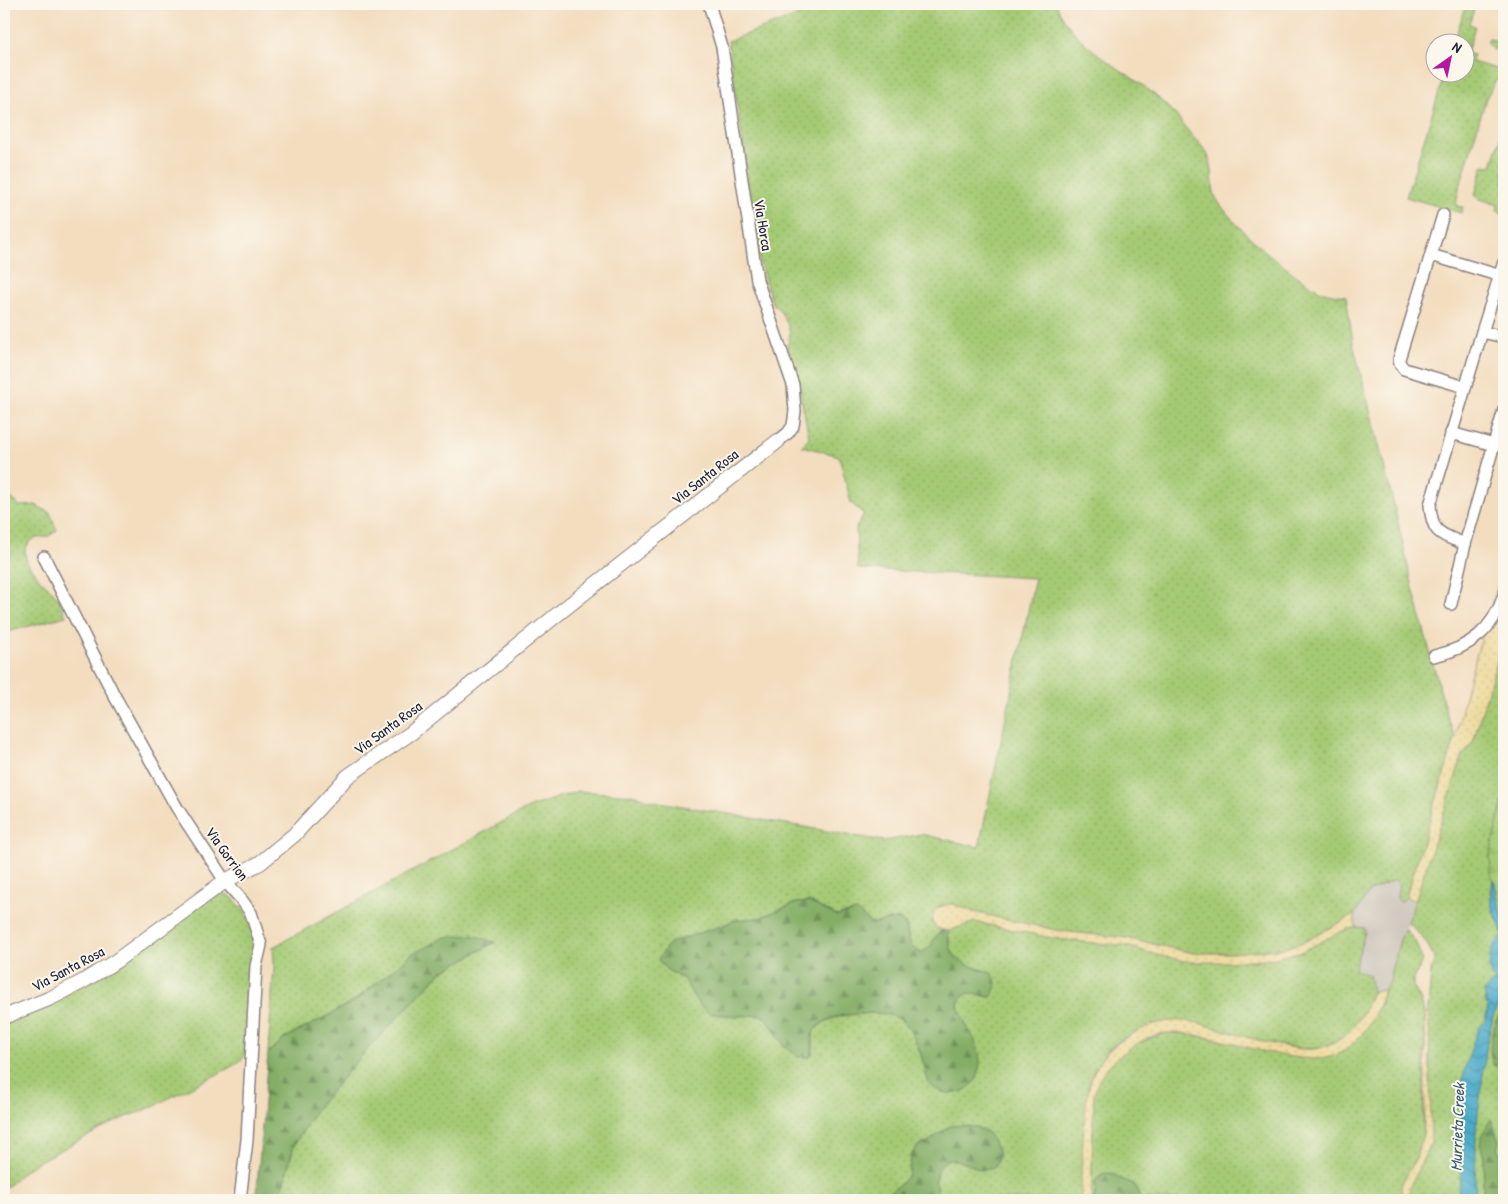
<svg xmlns="http://www.w3.org/2000/svg" width="1508" height="1204" viewBox="0 0 1508 1204" font-family="'Patrick Hand',sans-serif">
<style>
.industrial{fill:#cbc2b8}
.grass{fill:url(#grass-dots);stroke:#647658}
.forest{fill:url(#forest-firs);stroke:#536850}
.wetland{fill:url(#wetland-marsh);stroke:#647658}
.sand{fill:url(#sand-dots);stroke:#887e6c}
.water{fill:url(#water-waves);stroke:#366782}
.lines{fill:none;stroke-linecap:round;stroke-linejoin:round}
.minor-casing{stroke:#8a807d;stroke-width:14}
.tertiary-casing{stroke:#8a807d;stroke-width:16}
.minor{stroke:#fff;stroke-width:11}
.tertiary{stroke:#fff;stroke-width:14}
.labels{text-anchor:middle;stroke-width:4;stroke-linejoin:round;paint-order:stroke}
.street-label{font-size:15px;fill:#22223b;stroke:#fbf7ec}
.water-label{font-size:16px;font-style:italic;fill:#325974;stroke:#fbf7ec}
</style>
<defs>
<pattern id="grass-dots" width="8" height="8" patternUnits="userSpaceOnUse" patternTransform="scale(1.25)"><rect width="8" height="8" fill="#a5ca74"/><path d="M2 2h.1M6 6h.1" fill="none" stroke="#8ead65" stroke-width="1.8" stroke-linecap="round"/></pattern>
<pattern id="forest-firs" width="22" height="20" patternUnits="userSpaceOnUse" patternTransform="scale(1.25)"><rect width="22" height="20" fill="#84ae66"/><path d="M5 1l3.5 6h-7zM16 11l3.5 6h-7z" fill="#6c8d55"/></pattern>
<pattern id="wetland-marsh" width="20" height="14" patternUnits="userSpaceOnUse" patternTransform="scale(1.25)"><rect width="20" height="14" fill="#a5ca74"/><path d="M1 5h8M5 5V1M11 12h8M15 12V8" fill="none" stroke="#8ead65"/></pattern>
<pattern id="sand-dots" width="8" height="8" patternUnits="userSpaceOnUse" patternTransform="scale(1.25)"><rect width="8" height="8" fill="#eeda9e"/><path d="M2 2h.1M6 6h.1" fill="none" stroke="#ccbb89" stroke-width="1.8" stroke-linecap="round"/></pattern>
<pattern id="water-waves" width="16" height="10" patternUnits="userSpaceOnUse" patternTransform="scale(1.25)"><rect width="16" height="10" fill="#4aacc9"/><path d="M0 5q4-4 8 0t8 0" fill="none" stroke="#3d8ca4"/></pattern>
</defs>
<rect width="100%" height="100%" fill="#fbf7ec"/>
<filter id="ink" filterUnits="userSpaceOnUse"><feTurbulence type="fractalNoise" baseFrequency=".02" numOctaves="2"/><feDisplacementMap in="SourceGraphic" scale="10" xChannelSelector="R" yChannelSelector="G"/><feConvolveMatrix kernelMatrix="1 2 1 2 8 2 1 2 1" color-interpolation-filters="sRGB"/></filter>
<filter id="wash" filterUnits="userSpaceOnUse"><feTurbulence type="fractalNoise" baseFrequency=".0096" numOctaves="4" result="noise"/><feDisplacementMap in="SourceGraphic" scale="20" xChannelSelector="R" yChannelSelector="G"/><feGaussianBlur stdDeviation="1.12" result="paint"/><feColorMatrix in="noise" values="0 0 0 0 0 0 0 0 0 0 0 0 0 0 0 0 0 1.4 0 .05"/><feComposite in="paint" operator="in"/></filter>
<g filter="url(#wash)">
<rect width="100%" height="100%" fill="#f3ddbf"/>
<polygon class="industrial" points="1394,880 1399,883 1397,896 1402,901 1406,897 1415,901 1407,926 1398,947 1388,985 1384,990 1372,992 1369,975 1354,970 1365,932 1364,928 1356,927 1354,915 1369,892"/>
<g class="grass">
<path d="M803 4H1056C1073 44 1113 63 1146 88 1156 95 1165 105 1174 113 1179 119 1183 125 1188 131 1195 140 1205 147 1209 158 1214 168 1211 190 1216 198 1235 229 1289 274 1321 291 1328 294 1338 295 1346 296L1353 343 1392 497 1413 588 1444 705 1455 739 1406 897 1402 901H1399L1397 896 1399 883 1394 880 1369 892 1354 915 1304 942 1280 949 1230 953H1193L1126 938 1060 931 977 913 952 904 942 905 938 907 934 914 932 922 936 928 942 930C930 940 936 945 921 953 905 945 911 937 905 923L889 920 885 922 871 924 857 911 837 916 809 902 796 903 759 918 734 920 724 925 669 943 666 969 685 980 693 996 710 1014 738 1016 760 1015 768 1020 785 1047 799 1057 811 1056C815 1048 812 1040 814 1030 830 1017 840 1015 860 1014 873 1013 890 1012 901 1020 916 1031 925 1067 929 1084L975 1040C970 1032 956 1011 959 1002 961 998 965 996 968 993L991 997 988 971C976 968 957 963 952 951 949 946 949 937 948 931L975 922 1057 939 1103 944 1124 945 1157 955 1254 961 1276 958 1303 951 1342 931 1356 927 1364 928 1365 932 1354 970 1369 975 1372 992 1366 1009 1358 1023 1349 1033 1335 1043 1321 1048 1304 1049 1255 1041 1201 1024 1123 1038 1108 1050 1095 1068 1088 1087 1081 1200H937C937 1182 930 1173 948 1159L961 1161 966 1164 950 1126 928 1142 917 1147 911 1156 909 1174 900 1185 892 1190 884 1198V1200H652V1199L639 1200H279L294 1145 319 1105 374 1042 441 972 494 943 412 954 357 999 326 1017 285 1038 268 1053 274 965 273 947 532 806 578 791 636 795 648 800 884 841 921 834 979 847 1035 578 858 569 856 528 864 514 851 503 839 456 802 446 809 437 797 378 787 347 790 335 788 325 779 309 772 303 760 264 728 41 802 14Z"/>
<polygon points="1466,4 1476,4 1469,24 1475,26 1467,53 1474,55 1472,62 1504,71 1504,84 1497,79 1486,98 1458,193 1456,206 1463,207 1461,213 1406,197 1445,73 1466,72 1466,42 1454,42"/>
<polygon points="1504,14 1504,47 1497,45 1495,50 1491,48 1487,43 1489,39 1497,40"/>
<polygon points="1504,125 1504,214 1497,211 1498,205 1480,199 1475,195 1483,166 1484,165 1492,166"/>
<path d="M4 485 9 496 20 506 36 505 50 513 57 530C54 532 50 536 47 537 42 538 37 537 32 540 9 558 49 585 58 598 62 603 63 610 66 616L4 633Z"/>
<polygon points="1504,637 1504,796 1490,855 1494,879 1490,891 1492,909 1500,925 1503,936 1493,947 1495,981 1489,986 1485,1001 1488,1008 1485,1021 1477,1031 1459,1097 1459,1109 1465,1133 1458,1200 1408,1200 1410,1186 1428,1150 1430,1052 1428,1009 1431,970 1434,963 1434,957 1426,942 1408,922 1462,757 1473,742"/>
<polygon points="218,894 226,894 232,897 244,911 250,922 255,941 248,1007 246,1050 243,1058 238,1063 218,1074 143,1111 121,1119 41,1160 24,1171 4,1189 4,1022"/>
<polygon points="1405,929 1415,941 1422,959 1421,965 1413,979 1413,986 1421,1001 1425,1015 1423,1135 1414,1163 1402,1183 1400,1200 1140,1200 1137,1189 1134,1185 1110,1173 1100,1176 1093,1200 1091,1200 1094,1095 1097,1082 1105,1070 1118,1057 1137,1043 1166,1033 1190,1034 1287,1055 1315,1059 1334,1055 1379,1008 1384,990 1390,981 1391,971 1400,940"/>
<polygon points="1504,988 1504,1010 1498,1016 1490,1051 1494,1066 1504,1063 1504,1157 1497,1149 1499,1141 1491,1119 1480,1144 1484,1156 1483,1200 1475,1200 1476,1129 1487,1042 1493,1017"/>
</g>
<g class="forest">
<path d="M809 902 837 916 857 911 871 924C881 923 892 918 900 919 913 930 901 943 921 953 936 945 930 940 942 930L948 931C949 937 949 948 953 953 958 960 969 966 976 968 979 970 984 970 987 971 999 976 997 988 991 997L968 993C964 996 959 999 958 1004 958 1007 960 1012 962 1015 969 1036 984 1046 979 1071 978 1080 971 1087 963 1091 954 1096 935 1093 929 1083 927 1080 926 1073 925 1069 921 1053 914 1032 902 1021 888 1009 864 1014 847 1015 838 1015 818 1022 814 1031 809 1040 816 1045 810 1057H799L785 1047 768 1020 760 1015 738 1016 710 1014 698 1004 685 980 666 969 658 960 669 943 724 925 734 920 759 918 796 903Z"/>
<polygon points="472,935 495,942 441,972 374,1042 319,1105 294,1145 279,1200 256,1200 268,1053 285,1038 326,1017 357,999 412,954 445,937"/>
<path d="M1504 1010V1063L1494 1066C1486 1050 1492 1022 1504 1010Z"/>
<polygon points="1491,1119 1499,1141 1497,1149 1504,1157 1504,1200 1483,1200 1484,1156 1480,1144 1483,1133"/>
<path d="M962 1125 976 1127 988 1133 998 1150 999 1157 994 1167 980 1170 961 1161 948 1159C930 1172 937 1182 937 1200H884V1198L892 1190 900 1185 909 1174 911 1156 917 1147 928 1142 950 1126Z"/>
<path d="M1105 1173C1112 1173 1115 1175 1120 1178 1132 1185 1138 1184 1140 1200H1093L1096 1192 1095 1181Z"/>
</g>
<polygon class="wetland" points="1504,796 1504,916 1499,907 1497,892 1491,876 1490,855"/>
<g class="sand">
<polygon points="1504,564 1504,637 1473,742 1462,757 1415,901 1406,897 1455,739 1469,680"/>
<path d="M952 904 977 913 1060 931 1126 938 1193 953H1230L1280 949 1304 942 1354 915 1356 927 1342 931 1303 951 1276 958 1225 962H1192L1157 955 1124 945 1103 944 1057 939 975 922 948 931 936 928C927 913 938 905 952 904Z"/>
<path d="M1384 990C1375 1022 1352 1060 1314 1059 1278 1058 1241 1044 1206 1037 1193 1035 1181 1032 1168 1033 1152 1034 1136 1043 1124 1053 1108 1064 1098 1076 1094 1095L1091 1200H1081C1080 1180 1082 1160 1083 1140 1087 1090 1086 1057 1136 1032 1159 1020 1177 1018 1202 1024 1229 1031 1255 1041 1283 1046 1295 1048 1307 1051 1320 1048 1348 1042 1363 1017 1372 992Z"/>
<polygon points="1429,1013 1431,1143 1410,1186 1408,1200 1400,1200 1402,1183 1414,1163 1423,1135 1425,1112 1425,1014"/>
</g>
<path class="water" d="M1494 879C1497 892 1497 904 1504 916V988L1493 1017 1487 1042 1476 1129 1475 1200H1458L1465 1134 1459 1109V1097L1465 1068 1477 1031 1485 1021 1488 1008 1484 991 1495 981C1487 974 1489 959 1492 949 1494 944 1499 940 1503 936 1497 912 1485 905 1494 879Z"/>
</g>
<g filter="url(#ink)">
<g class="lines">
<defs>
<g id="minor">
<polyline points="709,4 722,47 757,280 793,385 795,411 793,426 788,433 778,441"/>
<polyline points="1443,215 1399,359 1400,364 1404,369 1465,387"/>
<polyline points="1431,255 1504,277"/>
<polyline points="1504,262 1482,332 1504,337"/>
<polyline points="1451,433 1494,445"/>
<path d="M1465 544C1441 534 1432 535 1430 505L1482 332"/>
<polyline points="44,557 114,695 177,808 225,881 241,899 251,913 261,945 256,966 247,1140 240,1200"/>
<polyline points="1451,604 1465,544 1504,410"/>
<path d="M1434 656C1470 648 1493 630 1504 595"/>
</g>
<polyline id="tertiary" points="4,1017 51,998 82,982 116,961 225,881 260,863 294,835 348,776 411,733 564,609 778,441"/>
</defs>
<use href="#minor" class="minor-casing"/>
<use href="#tertiary" class="tertiary-casing"/>
<use href="#minor" class="minor"/>
<use href="#tertiary" class="tertiary"/>
</g>
</g>
<g class="labels">
<g class="street-label">
<text transform="translate(763 225) rotate(81)" y="5">Via Horca</text>
<text transform="translate(705 477) rotate(-38)" y="5">Via Santa Rosa</text>
<text transform="translate(388 728) rotate(-36)" y="5">Via Santa Rosa</text>
<text transform="translate(227 854) rotate(54)" y="5">Via Gorrion</text>
<text transform="translate(68 969) rotate(-28)" y="5">Via Santa Rosa</text>
</g>
<g class="water-label">
<text transform="translate(1457 1127) rotate(-88)" y="6">Murrieta Creek</text>
</g>
</g>
<rect width="1508" height="1204" fill="none" stroke="#fbf7ec" stroke-width="20"/>
<g transform="translate(1450 58) rotate(33)"><circle r="24" fill="#fbf7ec" stroke="#a4a2a5"/>
<path d="M0-4L9 19L0 12L-9 19Z" fill="#b5179e"/>
<text y="-8" font-size="14" font-weight="bold" text-anchor="middle" fill="#22223b">N</text>
</g>
</svg>
